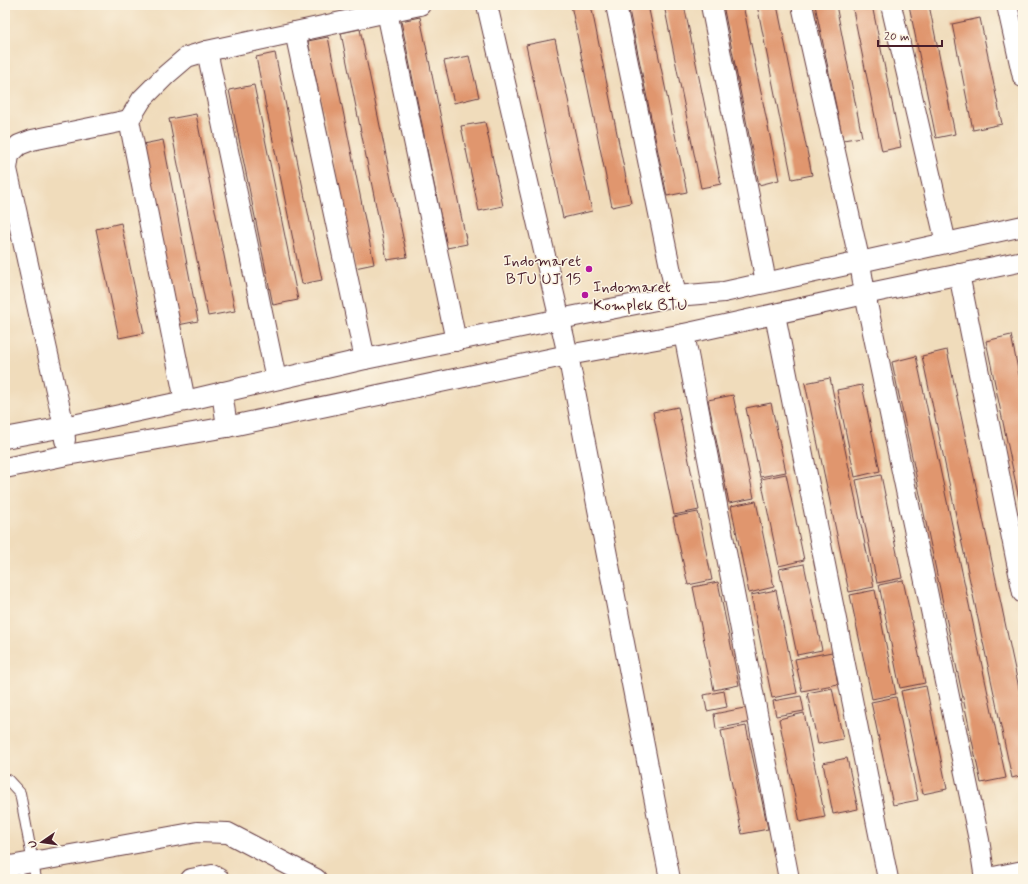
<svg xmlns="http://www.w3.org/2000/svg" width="1028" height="884" viewBox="0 0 1028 884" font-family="Mynerve,sans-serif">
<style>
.building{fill:#e0966e}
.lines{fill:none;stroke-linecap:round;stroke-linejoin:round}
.service-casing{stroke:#633b41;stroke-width:12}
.minor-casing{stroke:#633b41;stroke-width:22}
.service{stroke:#fff;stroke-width:10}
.minor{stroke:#fff;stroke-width:20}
.poi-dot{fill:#b5179e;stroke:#fcf5e5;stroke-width:1.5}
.labels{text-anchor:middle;stroke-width:3;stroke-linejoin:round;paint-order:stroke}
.poi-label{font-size:16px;fill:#4a1f2b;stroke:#fcf5e5;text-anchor:end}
</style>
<rect width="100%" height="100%" fill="#fcf5e5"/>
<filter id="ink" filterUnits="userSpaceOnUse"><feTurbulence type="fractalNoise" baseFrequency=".025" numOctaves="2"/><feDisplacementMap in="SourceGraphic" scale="8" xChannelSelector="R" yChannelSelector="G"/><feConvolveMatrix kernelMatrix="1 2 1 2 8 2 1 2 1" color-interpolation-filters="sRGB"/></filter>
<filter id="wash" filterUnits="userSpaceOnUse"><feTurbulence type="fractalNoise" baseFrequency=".012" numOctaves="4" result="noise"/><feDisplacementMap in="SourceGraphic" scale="16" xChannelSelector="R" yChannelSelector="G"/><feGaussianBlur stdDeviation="0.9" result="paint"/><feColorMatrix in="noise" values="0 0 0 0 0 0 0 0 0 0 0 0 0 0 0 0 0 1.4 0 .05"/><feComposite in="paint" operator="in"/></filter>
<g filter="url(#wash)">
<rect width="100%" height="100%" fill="#f0dcbb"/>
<g id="blocks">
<g class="building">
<polygon points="571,5 591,5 631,203 612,207"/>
<polygon points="628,5 648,5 687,192 667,196"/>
<polygon points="664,5 684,5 721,184 701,188"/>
<polygon points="723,5 743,5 779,180 759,185"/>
<polygon points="757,5 777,5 812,175 792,179"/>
<polygon points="815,5 836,5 862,137 843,140"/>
<polygon points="852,5 872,5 901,147 882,151"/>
<polygon points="909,5 929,5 955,134 936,138"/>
<polygon points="420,17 467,244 447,248 401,21"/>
<polygon points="980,18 1002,124 973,130 952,24"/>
<polygon points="360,29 407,257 387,260 341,33"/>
<polygon points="328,37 374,264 355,268 308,41"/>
<polygon points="555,39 592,211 563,218 526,45"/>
<polygon points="275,53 322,280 302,284 256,57"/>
<polygon points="469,56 479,97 454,103 444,61"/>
<polygon points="254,85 298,300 273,305 229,90"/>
<polygon points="196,114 235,311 208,316 169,119"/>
<polygon points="485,122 503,206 479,211 461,126"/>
<polygon points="163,140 198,321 173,326 138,145"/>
<polygon points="121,223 144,333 119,338 96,229"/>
<polygon points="1011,335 1023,394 1022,513 986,341"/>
<polygon points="947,350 1023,707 1023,775 1012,778 922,356"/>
<polygon points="916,356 1006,778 981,783 892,362"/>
<polygon points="830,378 874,587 849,592 805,383"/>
<polygon points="862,385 880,471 855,477 837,390"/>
<polygon points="733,395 754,498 729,503 708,400"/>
<polygon points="771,403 786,472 760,477 746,408"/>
<polygon points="678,407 699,510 674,515 653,412"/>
<polygon points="786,474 804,560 779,566 761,479"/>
<polygon points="881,475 902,578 877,583 856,480"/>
<polygon points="756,501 774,587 749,593 731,506"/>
<polygon points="698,512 712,580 688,585 673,517"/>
<polygon points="804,564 822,650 797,655 779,569"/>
<polygon points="903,580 925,683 900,688 879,585"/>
<polygon points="718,582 739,685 714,690 693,587"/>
<polygon points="776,590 797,693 772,698 751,595"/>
<polygon points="875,590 896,694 872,699 850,595"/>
<polygon points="832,652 838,684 802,691 795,659"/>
<polygon points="926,686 947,789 923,794 901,691"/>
<polygon points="832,688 843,739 818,744 807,693"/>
<polygon points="724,691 727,707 707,711 704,695"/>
<polygon points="801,696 804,711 776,716 773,701"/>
<polygon points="896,697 918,800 893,805 871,702"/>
<polygon points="749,707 752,722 716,729 714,714"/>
<polygon points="804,713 825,817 800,822 779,719"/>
<polygon points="746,726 768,829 742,834 721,731"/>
<polygon points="847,758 858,809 833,814 823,763"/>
</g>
</g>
</g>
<g filter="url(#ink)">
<use href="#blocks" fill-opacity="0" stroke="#633b41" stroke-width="1"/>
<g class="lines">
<defs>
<polyline id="service" points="5,780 8,780 20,793 36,879"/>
<g id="minor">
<polyline points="487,5 568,355 670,879"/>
<polyline points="616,5 676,296"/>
<polyline points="711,5 766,282"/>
<polyline points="802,5 860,263 865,294 979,840 985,879"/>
<polyline points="891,5 946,243"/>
<polyline points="1007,5 1023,77"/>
<polyline points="387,12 456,341"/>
<polyline points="295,32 365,359"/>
<polyline points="207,51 276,379"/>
<polyline points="959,274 1023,593"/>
<polyline points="775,315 888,879"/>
<polyline points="684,334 789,879"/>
<polyline points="222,392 227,427"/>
<polyline points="185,401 129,120 142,99 166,75 187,57 207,51 420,5"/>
<polyline points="5,438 64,427 185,401 365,359 560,319 676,296 724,292 1023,226"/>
<polyline points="65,440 64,427 7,169 9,155 19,145 32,140 129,120"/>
<polyline points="5,468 67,455 227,427 568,355 684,334 865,294 1023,261"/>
<polyline points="5,867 197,832 228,833 316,879"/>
<polyline points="191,879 212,875 219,879"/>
<polyline points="984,879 1023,871"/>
</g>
</defs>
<use href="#service" class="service-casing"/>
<use href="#minor" class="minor-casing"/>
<use href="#service" class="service"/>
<use href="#minor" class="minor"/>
</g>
</g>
<g class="poi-dot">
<circle cx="589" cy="269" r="4"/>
<circle cx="585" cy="295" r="4"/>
</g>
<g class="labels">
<g class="poi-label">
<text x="581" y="266">Indomaret<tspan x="581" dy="18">BTU UJ 15</tspan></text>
<text x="593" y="292" text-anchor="start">Indomaret<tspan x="593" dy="18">Komplek BTU</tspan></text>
</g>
</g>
<rect width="1028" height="884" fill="none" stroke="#fcf5e5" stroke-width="20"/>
<g transform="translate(42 842) rotate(257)" stroke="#fcf5e5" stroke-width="3" paint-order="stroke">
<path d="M0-3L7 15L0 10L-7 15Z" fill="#4a1f2b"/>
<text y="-6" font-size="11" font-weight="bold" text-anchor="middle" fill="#4a1f2b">U</text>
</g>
<path d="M878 40v6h64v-6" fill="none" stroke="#4a1f2b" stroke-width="2"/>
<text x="884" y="40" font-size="12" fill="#4a1f2b" stroke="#fcf5e5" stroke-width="3" paint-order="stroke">20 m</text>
</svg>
